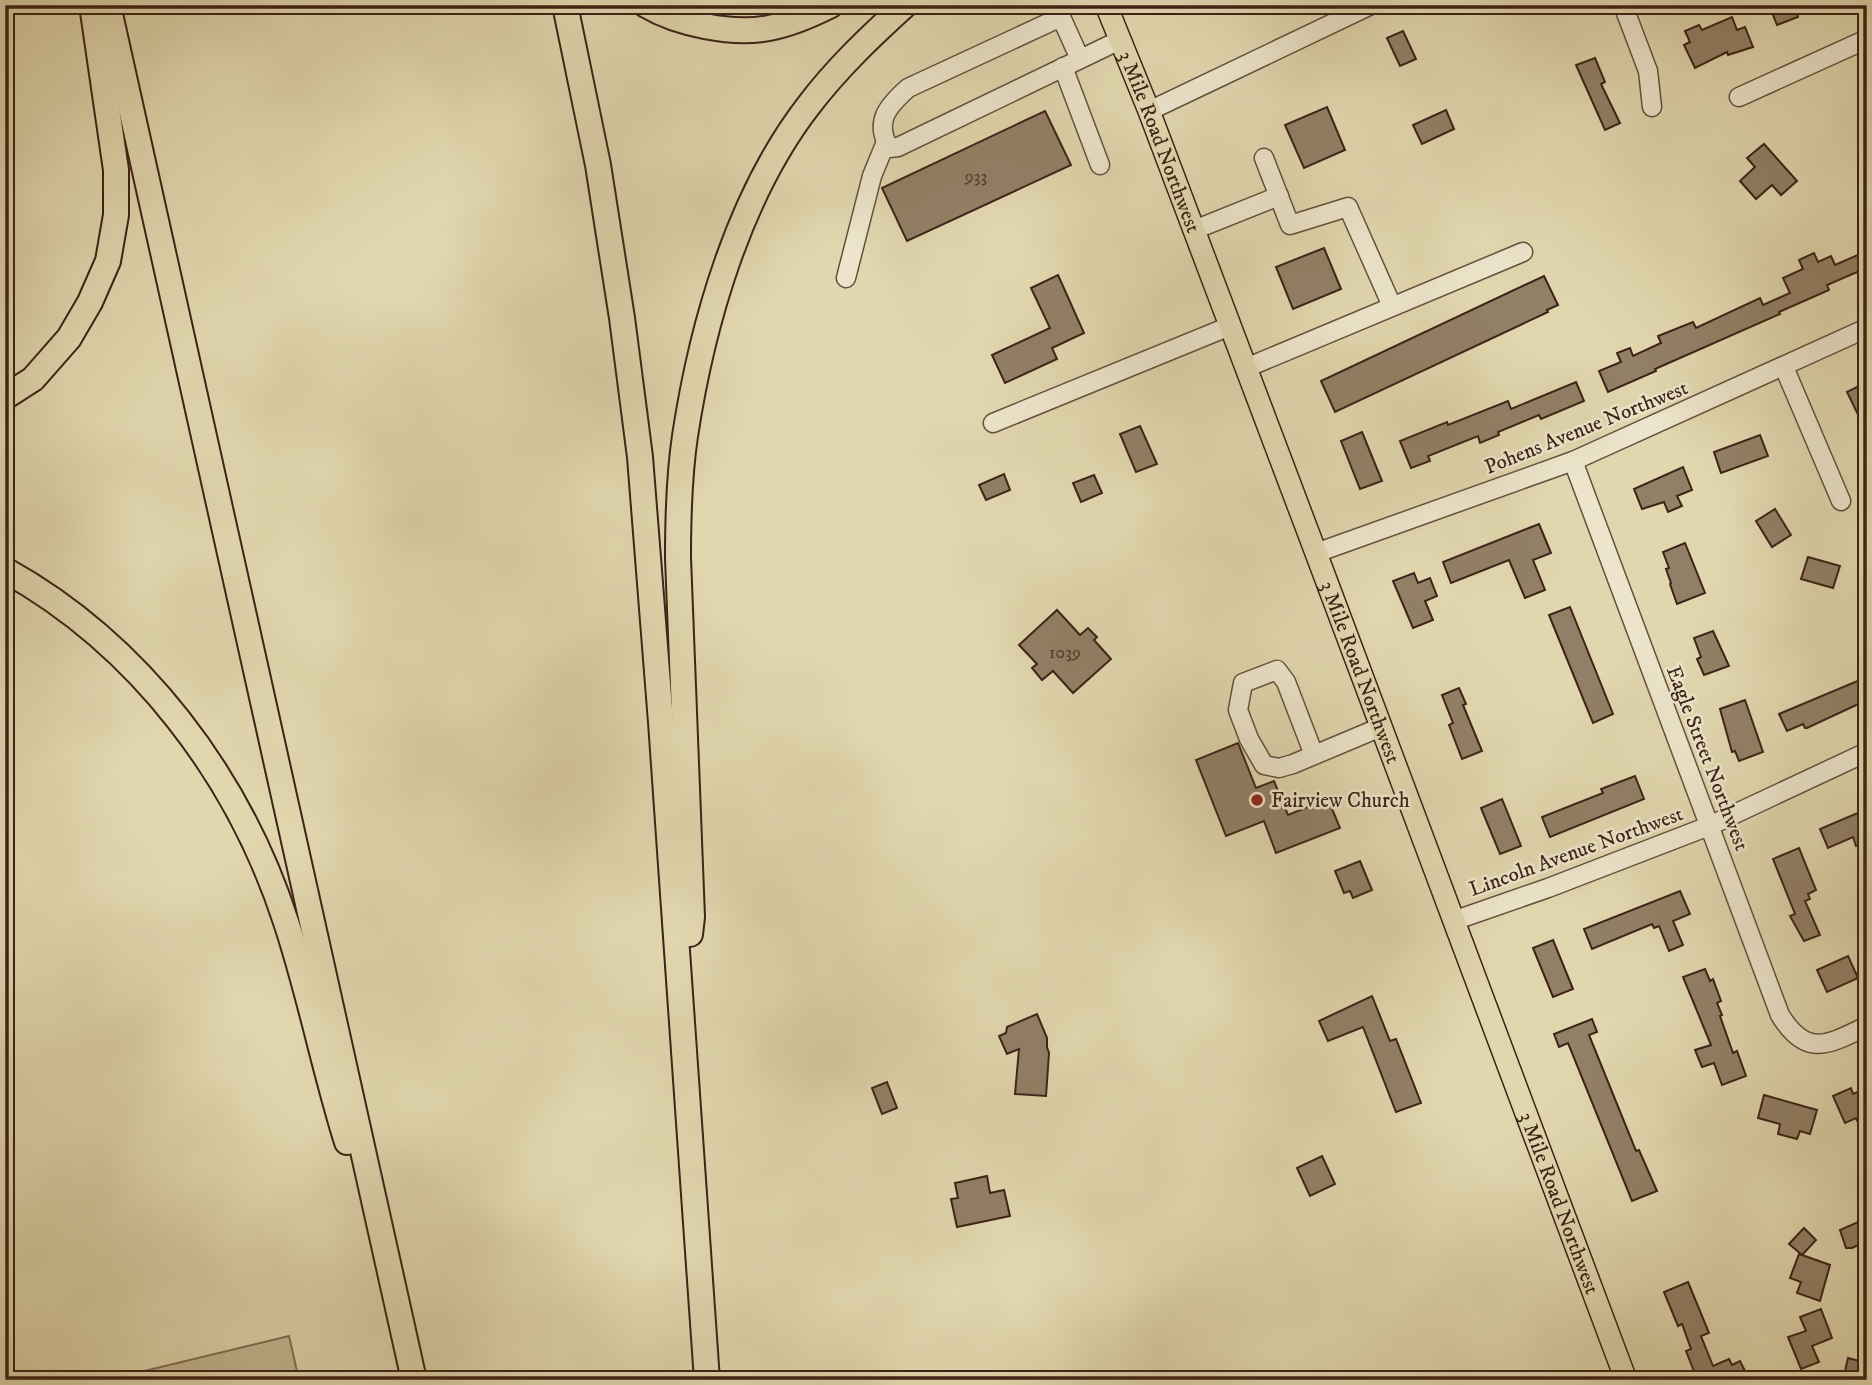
<svg xmlns="http://www.w3.org/2000/svg" width="1872" height="1385" viewBox="0 0 1872 1385" font-family="'IM FELL DW Pica',serif">
<style>
.green{fill:#c5b895;stroke:#816d56;stroke-width:2}
.building{fill:#928066;stroke:#3d2217;stroke-width:2}
.lines{fill:none;stroke-linecap:round;stroke-linejoin:round}
.minor-casing{stroke:#664f3d;stroke-width:21}
.major-casing{stroke:#3d2217;stroke-width:24}
.highway-casing{stroke:#3d2217;stroke-width:28}
.minor{stroke:#ece5cb;stroke-width:18}
.major{stroke:#e1d7af;stroke-width:21}
.highway{stroke:#e1d7af;stroke-width:24}
.poi-dot{fill:#8f2418;stroke:#ece5cb;stroke-width:2.5}
.labels{text-anchor:middle;stroke-width:5;stroke-linejoin:round;paint-order:stroke}
.number-label{font-size:18px;fill:#523a2b}
.street-label{font-size:21px;fill:#3d2217;stroke:#ece5cb}
.poi-label{font-size:21px;fill:#3d2217;stroke:#ece5cb;text-anchor:start}
</style>
<rect width="100%" height="100%" fill="#e1d7af"/>
<filter id="stains"><feTurbulence type="fractalNoise" baseFrequency=".00286" numOctaves="4"/><feColorMatrix values="0 0 0 0 .2 0 0 0 0 .09 0 0 0 0 .02 0 0 0 .5 -.17"/></filter>
<radialGradient id="worn" r=".72"><stop offset=".6" stop-color="#630" stop-opacity="0"/><stop offset="1" stop-color="#630" stop-opacity=".3"/></radialGradient>
<polygon class="green" points="289,1336 299,1380 107,1380"/>
<g class="building">
<polygon points="1769,5 1794,5 1798,17 1777,25"/>
<polygon points="1732,17 1737,30 1745,27 1753,47 1728,55 1727,52 1695,68 1684,45 1690,42 1685,31 1699,25 1702,30"/>
<polygon points="1403,31 1416,59 1400,66 1387,38"/>
<polygon points="1595,58 1605,82 1601,84 1620,123 1605,130 1576,65"/>
<polygon points="1327,107 1345,150 1304,168 1285,125"/>
<polygon points="1446,110 1454,129 1422,144 1413,125"/>
<polygon points="1045,111 1071,165 907,241 882,188"/>
<polygon points="1764,144 1797,181 1781,195 1772,185 1756,199 1740,181 1755,167 1747,158"/>
<polygon points="1324,248 1341,289 1293,309 1276,267"/>
<polygon points="1867,251 1867,295 1857,272 1827,285 1829,290 1779,312 1780,314 1655,369 1656,371 1608,392 1599,371 1621,362 1617,353 1630,348 1633,356 1661,343 1658,336 1693,322 1696,328 1760,298 1763,305 1790,293 1783,278 1803,269 1799,260 1814,253 1818,262 1831,256 1835,265"/>
<polygon points="1058,275 1084,333 1052,348 1057,359 1005,383 992,355 1050,328 1031,288"/>
<polygon points="1544,276 1558,305 1547,310 1548,312 1335,412 1321,381"/>
<polygon points="1576,382 1584,401 1541,419 1539,415 1498,432 1499,435 1480,443 1478,436 1428,456 1430,461 1411,468 1400,441 1447,422 1448,425 1508,401 1511,409"/>
<polygon points="1867,382 1867,433 1847,392"/>
<polygon points="1140,426 1157,464 1136,472 1120,434"/>
<polygon points="1362,432 1382,481 1360,489 1341,441"/>
<polygon points="1760,435 1768,456 1721,473 1714,452"/>
<polygon points="1683,467 1692,490 1677,496 1682,506 1668,512 1664,502 1642,509 1634,489"/>
<polygon points="1004,474 1010,490 986,500 979,485"/>
<polygon points="1094,475 1102,493 1081,502 1073,483"/>
<polygon points="1775,509 1791,535 1772,547 1756,521"/>
<polygon points="1539,524 1551,553 1533,560 1545,590 1525,598 1509,560 1451,583 1443,562"/>
<polygon points="1685,543 1705,593 1677,604 1670,584 1671,583 1666,569 1669,568 1663,552"/>
<polygon points="1808,557 1840,566 1833,588 1801,579"/>
<polygon points="1414,573 1418,583 1430,578 1437,596 1425,601 1433,620 1413,628 1393,581"/>
<polygon points="1570,607 1613,714 1593,723 1549,615"/>
<polygon points="1057,610 1080,635 1088,628 1097,637 1094,640 1111,659 1073,693 1053,671 1042,680 1032,668 1037,664 1019,645"/>
<polygon points="1713,631 1729,666 1704,675 1697,659 1701,657 1694,638"/>
<polygon points="1867,677 1867,700 1807,728 1805,728 1803,724 1787,731 1779,714"/>
<polygon points="1459,688 1466,704 1463,705 1482,751 1462,759 1449,725 1453,723 1442,695"/>
<polygon points="1745,700 1763,752 1739,761 1735,751 1732,752 1720,709"/>
<polygon points="1238,743 1256,788 1274,781 1288,815 1328,799 1340,828 1276,853 1264,821 1226,836 1196,760"/>
<polygon points="1635,776 1644,799 1550,837 1542,817 1603,793 1601,789"/>
<polygon points="1502,799 1521,846 1500,854 1481,808"/>
<polygon points="1867,809 1867,842 1856,846 1853,837 1828,848 1820,829"/>
<polygon points="1799,848 1816,890 1808,894 1810,899 1805,901 1820,935 1804,941 1790,916 1795,914 1773,859"/>
<polygon points="1360,861 1372,890 1353,898 1350,891 1344,893 1335,871"/>
<polygon points="1680,891 1690,914 1673,921 1683,945 1669,951 1659,926 1654,928 1652,924 1592,949 1584,929"/>
<polygon points="1553,940 1573,989 1553,997 1533,948"/>
<polygon points="1848,956 1858,978 1827,992 1817,970"/>
<polygon points="1705,969 1710,981 1713,979 1721,1001 1717,1003 1722,1015 1720,1016 1733,1053 1737,1051 1746,1076 1722,1085 1714,1063 1702,1067 1695,1050 1711,1045 1683,977"/>
<polygon points="1372,996 1390,1041 1396,1039 1421,1103 1396,1112 1363,1027 1328,1041 1319,1021"/>
<polygon points="1037,1014 1047,1038 1047,1047 1049,1053 1046,1096 1015,1094 1019,1049 1007,1054 999,1036 1006,1033 1007,1027"/>
<polygon points="1592,1019 1597,1032 1589,1035 1636,1151 1639,1150 1657,1191 1632,1201 1568,1043 1559,1047 1554,1034"/>
<polygon points="887,1082 897,1108 882,1114 872,1088"/>
<polygon points="1851,1088 1853,1094 1867,1088 1867,1143 1856,1118 1845,1123 1833,1096"/>
<polygon points="1764,1095 1817,1110 1810,1134 1800,1131 1797,1139 1778,1134 1780,1124 1758,1118"/>
<polygon points="1322,1156 1335,1184 1310,1196 1297,1168"/>
<polygon points="987,1176 990,1193 1004,1190 1010,1216 957,1227 951,1199 958,1198 955,1183"/>
<polygon points="1867,1218 1867,1241 1852,1248 1846,1248 1840,1230"/>
<polygon points="1804,1228 1816,1240 1802,1255 1830,1265 1820,1301 1797,1293 1801,1282 1790,1278 1799,1254 1802,1255 1789,1244"/>
<polygon points="1688,1282 1709,1333 1701,1336 1713,1366 1729,1359 1732,1365 1740,1361 1746,1373 1738,1376 1739,1380 1682,1380 1695,1374 1686,1351 1691,1349 1682,1324 1678,1326 1664,1292"/>
<polygon points="1821,1309 1832,1338 1812,1346 1819,1362 1801,1369 1788,1337 1806,1331 1800,1317"/>
<polygon points="1848,1358 1867,1363 1867,1380 1843,1380"/>
</g>
<g class="lines">
<defs>
<g id="minor">
<polyline points="1623,5 1648,71 1652,107"/>
<path d="M1080 59 1061 17 908 88C888 106 874 121 889 148L898 147 1120 40"/>
<polyline points="1063,67 1100,165"/>
<polyline points="1739,97 1867,39"/>
<polyline points="1149,111 1371,5"/>
<polyline points="1264,158 1290,225 1348,207 1392,306"/>
<polyline points="1194,230 1279,196"/>
<polyline points="846,278 872,176 886,142"/>
<polyline points="1784,367 1841,501"/>
<polyline points="1246,368 1523,252"/>
<polyline points="993,423 1230,326"/>
<path d="M1573 461 1780 1015C1807 1059 1829 1044 1867 1026"/>
<polyline points="1316,553 1573,461 1867,328"/>
<polyline points="1314,755 1286,682 1277,670 1243,683 1238,710 1249,739 1264,765 1279,768 1293,764 1381,727"/>
<polyline points="1453,921 1548,888 1709,826 1867,752"/>
</g>
<g id="major">
<path id="s1" d="M1106 5 1149 111 1316 553 1626 1380"/>
</g>
<g id="highway">
<polyline points="108,5 414,1380"/>
<polyline points="565,5 598,165 622,318 640,457 661,722 707,1380"/>
<path d="M646 5C678 24 732 35 769 28 791 24 811 15 831 5"/>
<polyline points="5,397 33,379 69,338 90,302 108,261 116,215 116,170 92,5"/>
<path d="M5 570C140 645 239 777 286 922 310 994 324 1069 347 1142"/>
<path d="M690 934 692 917 678 558C678 517 679 476 685 436 702 324 739 195 809 105 837 68 871 36 905 5"/>
</g>
</defs>
<use href="#minor" class="minor-casing"/>
<use href="#major" class="major-casing"/>
<use href="#highway" class="highway-casing"/>
<use href="#minor" class="minor"/>
<use href="#major" class="major"/>
<use href="#highway" class="highway"/>
</g>
<circle class="poi-dot" cx="1257" cy="800" r="7"/>
<g class="labels">
<g class="number-label">
<text x="976" y="182">933</text>
<text x="1065" y="658">1039</text>
</g>
<g class="street-label">
<text dy="7" stroke="none"><textPath href="#s1" startOffset="147">3 Mile Road Northwest</textPath></text>
<text transform="translate(1586 427) rotate(-22)" y="7">Pohens Avenue Northwest</text>
<text dy="7" stroke="none"><textPath href="#s1" startOffset="714">3 Mile Road Northwest</textPath></text>
<text transform="translate(1708 758) rotate(69)" y="7">Eagle Street Northwest</text>
<text transform="translate(1576 851) rotate(-20)" y="7">Lincoln Avenue Northwest</text>
<text dy="7" stroke="none"><textPath href="#s1" startOffset="1281">3 Mile Road Northwest</textPath></text>
</g>
<g class="poi-label">
<text x="1271" y="807">Fairview Church</text>
</g>
</g>
<rect width="1872" height="1385" fill="none" stroke="#e1d7af" stroke-width="28"/>
<rect x="7" y="7" width="1858" height="1371" fill="none" stroke="#3d2217" stroke-width="3.5"/>
<rect x="14" y="14" width="1844" height="1357" fill="none" stroke="#3d2217" stroke-width="2"/>
<rect width="100%" height="100%" filter="url(#stains)"/>
<rect width="100%" height="100%" fill="url(#worn)"/>
</svg>
